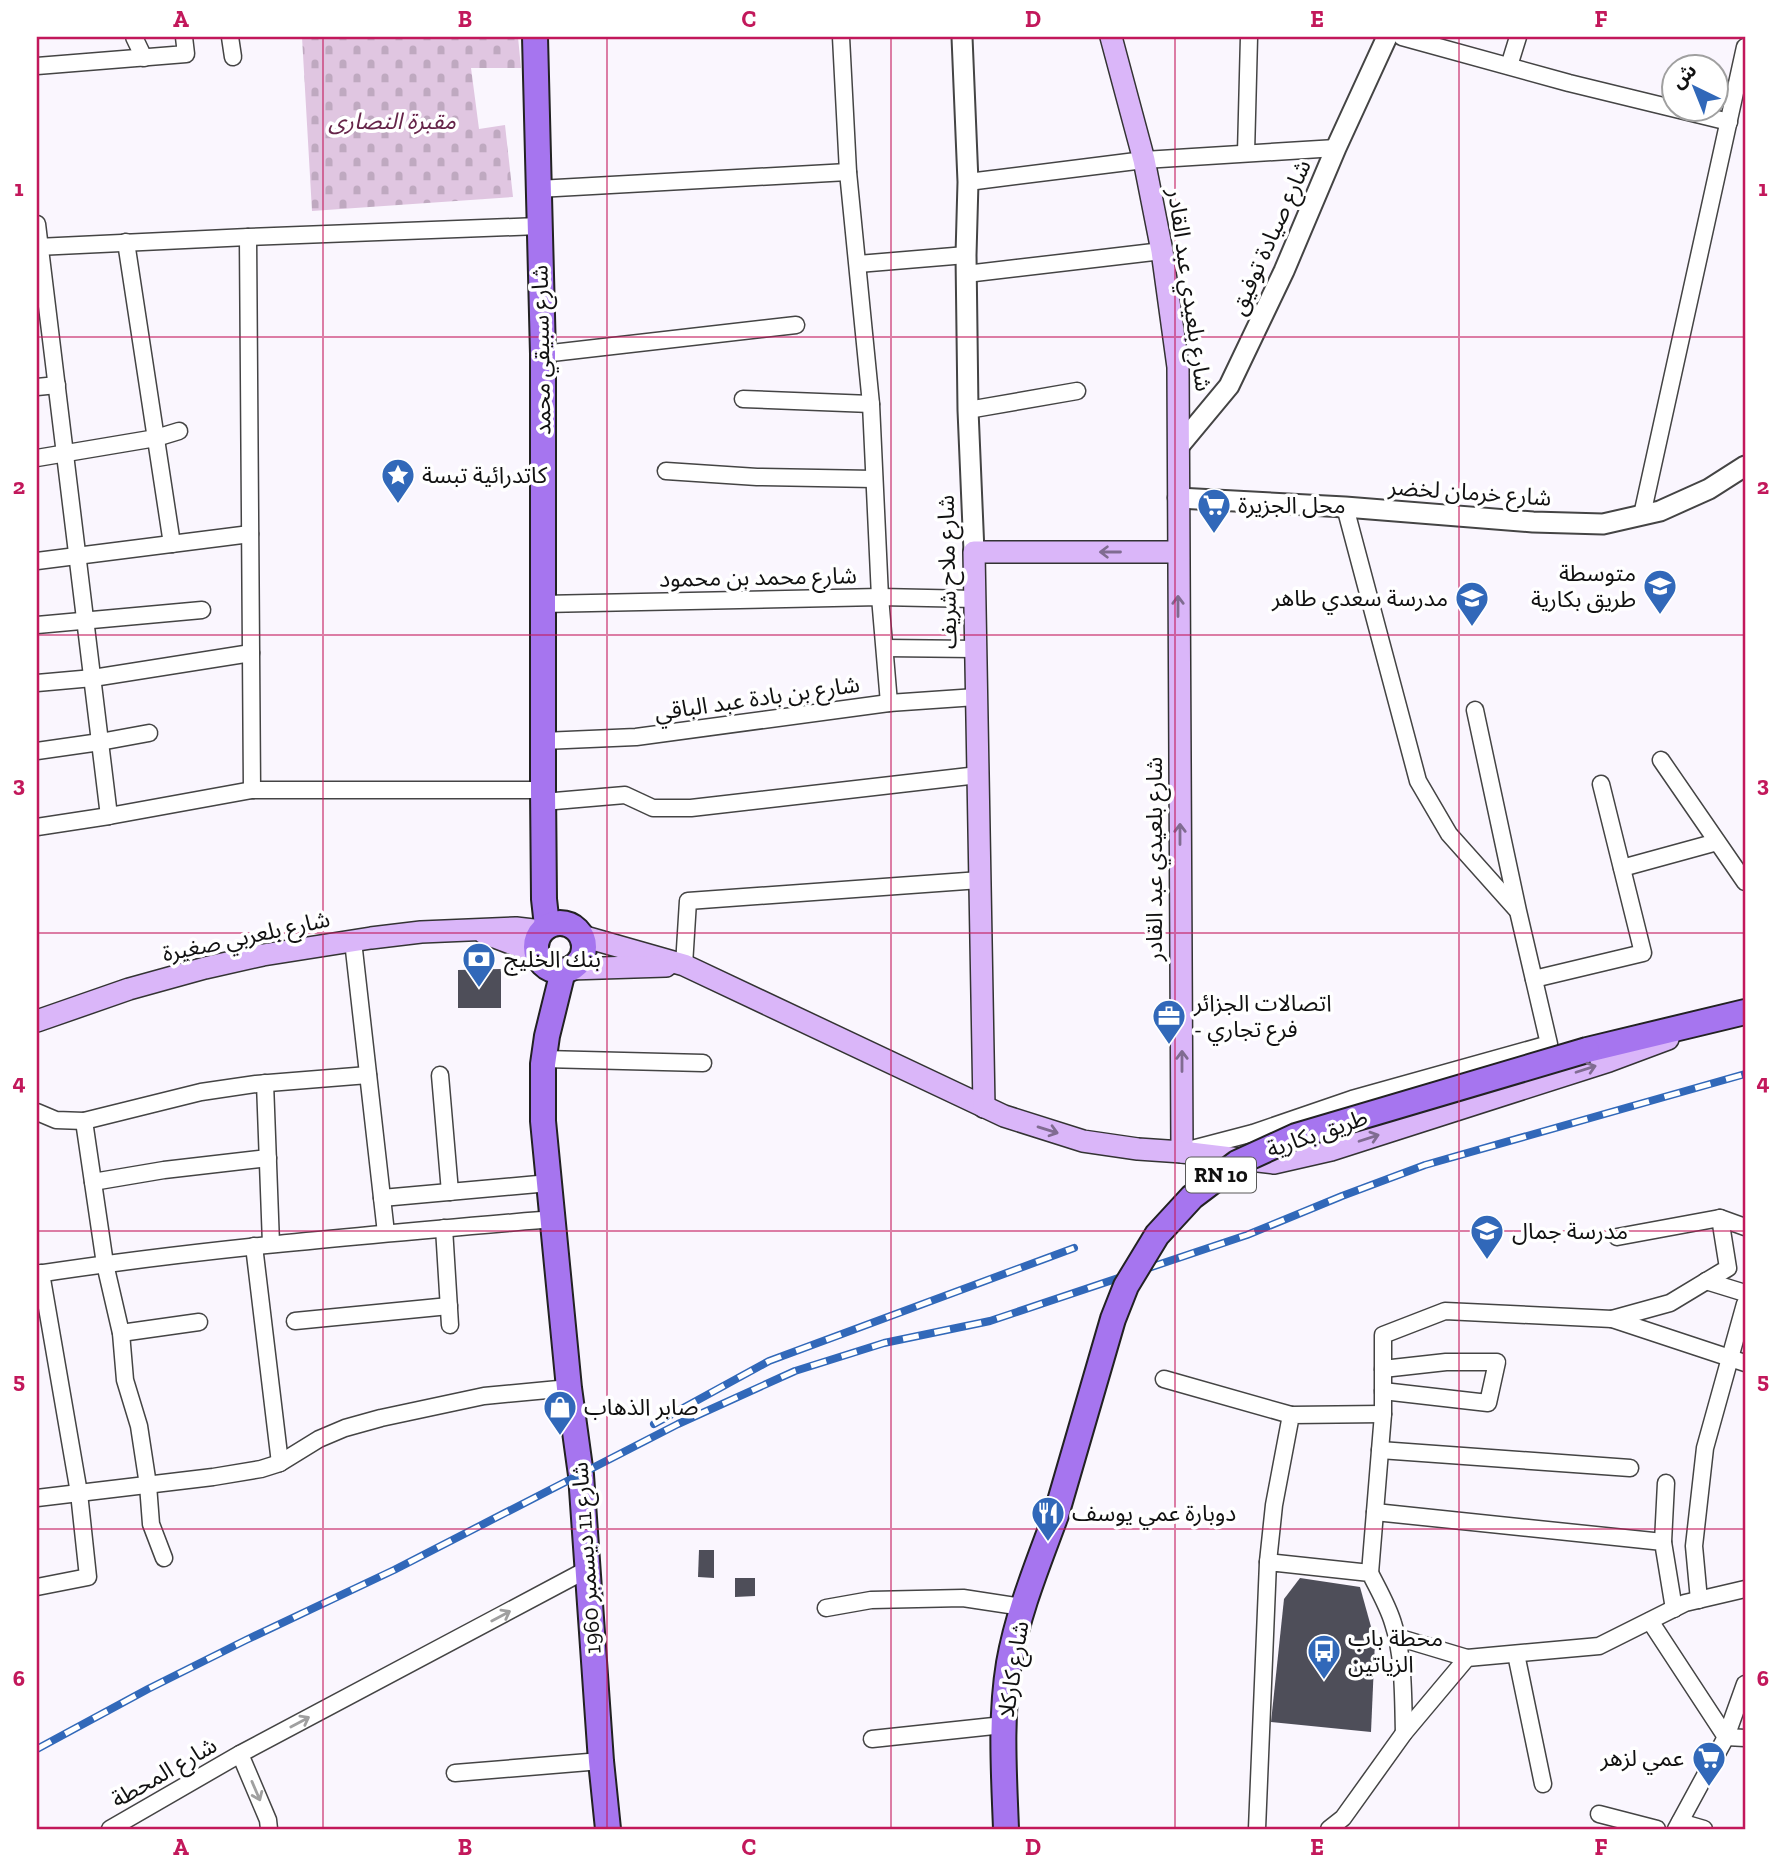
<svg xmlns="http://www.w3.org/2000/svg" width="1782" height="1866" viewBox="0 0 1782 1866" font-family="'Zilla Slab','Noto Sans Arabic',serif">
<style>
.cemetery{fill:url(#cemetery-stones)}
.building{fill:#4e4e59}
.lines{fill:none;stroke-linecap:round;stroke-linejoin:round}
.minor-casing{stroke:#444;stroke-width:19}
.tertiary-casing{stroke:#444;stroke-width:23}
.secondary-casing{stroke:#333;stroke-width:24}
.primary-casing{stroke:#222;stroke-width:28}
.minor{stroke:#fff;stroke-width:16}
.tertiary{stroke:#fff;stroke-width:19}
.secondary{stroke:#dab6f9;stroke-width:21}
.primary{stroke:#a675ef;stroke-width:24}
.rail-casing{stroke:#3168b9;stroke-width:8}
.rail{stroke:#fff;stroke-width:5;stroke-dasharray:16;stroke-linecap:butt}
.primary-bridge-casing{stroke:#222;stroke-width:28;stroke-linecap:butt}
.primary-bridge{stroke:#a675ef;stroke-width:24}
.oneway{stroke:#806c91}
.oneway2{stroke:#a0a0a0}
.grid{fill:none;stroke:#c2185b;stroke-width:2;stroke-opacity:0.55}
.labels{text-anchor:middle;stroke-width:7;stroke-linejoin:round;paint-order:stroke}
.shield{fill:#fff;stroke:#585858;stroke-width:2}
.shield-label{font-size:21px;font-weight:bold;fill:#111}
.park-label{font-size:23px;font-style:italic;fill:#662449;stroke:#fff}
.street-label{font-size:23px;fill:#111;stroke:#fff}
.poi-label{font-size:23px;fill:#111;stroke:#fff;text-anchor:start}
.neatline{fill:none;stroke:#c2185b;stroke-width:2.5}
.grid-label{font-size:23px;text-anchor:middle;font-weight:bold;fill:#c2185b}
</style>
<defs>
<pattern id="cemetery-stones" width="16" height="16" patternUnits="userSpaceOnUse" patternTransform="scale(1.75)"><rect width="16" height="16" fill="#e0c6e1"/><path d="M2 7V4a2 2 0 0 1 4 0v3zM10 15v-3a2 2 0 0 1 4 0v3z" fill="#bfa9c0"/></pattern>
</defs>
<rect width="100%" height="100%" fill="#faf6fe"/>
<polygon class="cemetery" points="302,37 518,37 521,68 471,68 479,129 505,125 513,197 312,211"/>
<g class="building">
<polygon points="501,969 501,1008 458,1008 458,970"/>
<polygon points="699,1550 714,1550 714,1578 698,1577"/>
<polygon points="735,1578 755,1578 755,1596 735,1597"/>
<polygon points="1300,1578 1360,1587 1375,1641 1371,1732 1271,1722 1284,1599"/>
</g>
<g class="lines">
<defs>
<g id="minor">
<polyline points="134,37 144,58"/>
<polyline points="230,37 233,57"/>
<polyline points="841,37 848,172 871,404 880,597 889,703"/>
<polyline points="1402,37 1569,83 1729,122"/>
<polyline points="37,66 186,54 184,37"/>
<polyline points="1509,66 1518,37"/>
<polyline points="1246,153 1249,37"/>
<polyline points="968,182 1144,160 1336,148"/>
<polyline points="538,189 848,172"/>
<polyline points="37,224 109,816"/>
<polyline points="248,237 252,790"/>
<polyline points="126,242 172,544"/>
<polyline points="37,247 248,237 539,226"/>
<polyline points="858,264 966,255"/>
<polyline points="966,274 1162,251"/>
<polyline points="543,354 796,325"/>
<polyline points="37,387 57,385"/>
<polyline points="743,399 871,404"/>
<polyline points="968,410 1077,391"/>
<polyline points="37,458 156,438 179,431"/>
<polyline points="666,471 757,477 874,479"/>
<polyline points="1345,507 1418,781 1449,834 1516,909"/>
<polyline points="1642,515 1745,47"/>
<polyline points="37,561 250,534"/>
<polyline points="542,604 880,597 975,599"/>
<polyline points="37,625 202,610"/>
<polyline points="885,648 975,649"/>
<polyline points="37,683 93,678 251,653"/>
<polyline points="543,741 636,737 889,703 976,697"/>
<polyline points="37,751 100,742 149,733"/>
<polyline points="1661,760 1745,882"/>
<polyline points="543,802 625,795 653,808 691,808 978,775"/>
<polyline points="37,827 109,816 252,790 543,790"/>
<polyline points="1622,868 1717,842"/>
<polyline points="353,941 386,1233"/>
<polyline points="684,965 688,901 980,880"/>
<polyline points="1534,979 1643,953 1601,784"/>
<polyline points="544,1059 703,1063"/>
<polyline points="440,1075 450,1192"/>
<polyline points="265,1083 271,1244"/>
<polyline points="37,1112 56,1120 84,1121 201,1092 256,1084 368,1075"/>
<polyline points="84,1121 105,1264 121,1333 125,1380 139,1426 148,1485 151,1524 164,1558"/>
<polyline points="1188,1150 1253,1133 1352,1099 1549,1044 1518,911 1475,710"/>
<polyline points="93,1182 164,1170 268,1158"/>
<polyline points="382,1198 549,1183"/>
<polyline points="1720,1218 1745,1227"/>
<polyline points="444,1228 450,1325"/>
<polyline points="254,1246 280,1463"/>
<path d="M37 1274C208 1248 380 1234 552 1219"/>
<polyline points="1706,1281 1745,1293"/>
<polyline points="1612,1319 1670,1303 1728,1268 1720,1218 1617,1237"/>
<polyline points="295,1321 449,1306"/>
<polyline points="121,1333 199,1322"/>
<polyline points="1164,1379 1291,1415"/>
<polyline points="1383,1391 1488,1403 1497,1362 1446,1362 1383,1369"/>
<polyline points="1380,1450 1630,1468"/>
<polyline points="37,1498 213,1477 261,1469 280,1463 319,1439 345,1428 381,1418 484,1396 569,1388"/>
<polyline points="1375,1512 1663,1542 1674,1609"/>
<polyline points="1663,1542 1666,1483"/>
<polyline points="1268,1562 1274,1505 1291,1415 1383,1414"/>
<polyline points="1370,1573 1383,1414 1383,1335 1445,1311 1612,1319 1745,1363"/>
<polyline points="37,1587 88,1577 79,1493 41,1273"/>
<polyline points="1699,1600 1694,1546 1705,1448 1745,1304"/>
<polyline points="826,1608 871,1600 963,1598 1022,1607"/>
<polyline points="1650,1621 1726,1737 1745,1738"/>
<polyline points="1397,1637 1467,1658"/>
<polyline points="1516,1654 1543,1784"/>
<polyline points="872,1739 1003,1725"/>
<polyline points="240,1754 268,1820 269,1829"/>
<polyline points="455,1773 601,1761"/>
<polyline points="1599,1814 1657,1829"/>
<polyline points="1680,1822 1704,1829"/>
<polyline points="110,1829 240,1754 586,1570"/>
<path d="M1257 1829 1268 1562 1370 1573C1378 1589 1388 1606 1393 1623 1404 1656 1403 1698 1404 1733"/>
<polyline points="1329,1829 1343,1818 1404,1733 1467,1658 1599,1646 1685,1603 1745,1589"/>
<polyline points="1676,1829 1726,1737 1745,1684"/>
</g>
<g id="tertiary">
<polyline points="962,37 968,182 966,255 968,410 974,552"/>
<polyline points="1180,445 1229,386 1284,271 1336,148 1387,37"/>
<polyline points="1178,498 1345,507 1533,522 1603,524 1660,511 1709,489 1745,466"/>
</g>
<g id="secondary">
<polyline points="484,933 537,953"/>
<polyline points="582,936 684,965 1004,1116 1083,1141 1138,1149 1182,1152 1178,367 1162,251 1144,160 1111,37"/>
<polyline points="570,969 666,966"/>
<polyline points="37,1021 129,989 205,968 263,955 371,938 421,932 516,928 542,931"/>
<polyline points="984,1107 974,552 1178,552"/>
<polyline points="1182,1152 1274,1163 1331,1150 1609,1061 1668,1039"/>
</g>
<g id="primary">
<polyline points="535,37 543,354 543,790 544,899 547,926"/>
<circle cx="560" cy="947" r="24"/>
<polyline points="563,971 547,1036 543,1064 543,1121 569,1388 581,1475 601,1761 608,1829"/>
<polyline points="1587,1050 1745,1012"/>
<path d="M1006 1829C1004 1774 1000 1718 1009 1663 1018 1612 1038 1564 1056 1515"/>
</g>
</defs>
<use href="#minor" class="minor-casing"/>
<use href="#tertiary" class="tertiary-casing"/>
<use href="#secondary" class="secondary-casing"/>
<use href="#primary" class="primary-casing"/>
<use href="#minor" class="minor"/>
<use href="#tertiary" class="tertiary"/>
<use href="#secondary" class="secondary"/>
<use href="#primary" class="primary"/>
<defs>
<g id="rail">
<polyline points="654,1424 769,1361 1074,1248"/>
<polyline points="37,1749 148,1689 246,1640 394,1570 678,1424 795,1371 884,1343 990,1321 1247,1235 1342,1196 1425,1165 1745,1074"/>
</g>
</defs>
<use href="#rail" class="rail-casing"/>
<use href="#rail" class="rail"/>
<defs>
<polyline id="primary-bridge" points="1056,1515 1113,1319 1126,1286 1157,1235 1192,1197 1237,1163 1296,1136 1587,1050"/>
</defs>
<use href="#primary-bridge" class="primary-bridge-casing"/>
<use href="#primary-bridge" class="primary-bridge"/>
</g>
<defs><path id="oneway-shaft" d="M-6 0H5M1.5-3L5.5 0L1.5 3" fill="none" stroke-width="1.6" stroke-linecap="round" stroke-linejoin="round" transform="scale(1.75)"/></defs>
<g class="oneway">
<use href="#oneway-shaft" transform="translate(1110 552) rotate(180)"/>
<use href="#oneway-shaft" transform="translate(1178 606) rotate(-90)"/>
<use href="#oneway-shaft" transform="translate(1180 834) rotate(-90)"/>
<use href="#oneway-shaft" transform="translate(1182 1061) rotate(-90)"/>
<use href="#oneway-shaft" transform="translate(1586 1069) rotate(-18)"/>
<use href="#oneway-shaft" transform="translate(1048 1130) rotate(17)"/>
<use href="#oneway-shaft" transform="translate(1369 1138) rotate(-18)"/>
</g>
<g class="oneway2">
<use href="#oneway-shaft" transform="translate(501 1616) rotate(-28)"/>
<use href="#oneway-shaft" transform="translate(300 1722) rotate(-28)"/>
<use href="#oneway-shaft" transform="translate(256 1791) rotate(67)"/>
</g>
<path class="grid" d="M323 37V1829M607 37V1829M891 37V1829M1175 37V1829M1459 37V1829M37 337H1745M37 635H1745M37 933H1745M37 1231H1745M37 1529H1745"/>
<defs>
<symbol id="sight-pin" viewBox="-11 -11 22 30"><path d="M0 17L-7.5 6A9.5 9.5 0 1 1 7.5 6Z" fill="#3168b9" stroke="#fff"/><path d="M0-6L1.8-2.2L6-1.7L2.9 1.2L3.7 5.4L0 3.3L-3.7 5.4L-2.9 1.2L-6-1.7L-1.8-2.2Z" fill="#fff"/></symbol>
<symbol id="supermarket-pin" viewBox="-11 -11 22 30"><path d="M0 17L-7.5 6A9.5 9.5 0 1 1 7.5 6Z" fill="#3168b9" stroke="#fff"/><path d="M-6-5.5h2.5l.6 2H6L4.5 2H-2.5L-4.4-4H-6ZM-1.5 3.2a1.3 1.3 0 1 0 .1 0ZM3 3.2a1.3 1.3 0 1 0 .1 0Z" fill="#fff"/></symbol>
<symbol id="school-pin" viewBox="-11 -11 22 30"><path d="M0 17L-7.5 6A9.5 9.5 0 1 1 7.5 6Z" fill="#3168b9" stroke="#fff"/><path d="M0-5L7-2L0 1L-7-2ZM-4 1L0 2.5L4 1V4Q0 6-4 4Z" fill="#fff"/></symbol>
<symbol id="bank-pin" viewBox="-11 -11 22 30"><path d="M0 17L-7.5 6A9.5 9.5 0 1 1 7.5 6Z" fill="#3168b9" stroke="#fff"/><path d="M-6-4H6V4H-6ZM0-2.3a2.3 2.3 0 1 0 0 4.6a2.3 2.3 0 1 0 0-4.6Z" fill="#fff"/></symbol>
<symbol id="office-pin" viewBox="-11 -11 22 30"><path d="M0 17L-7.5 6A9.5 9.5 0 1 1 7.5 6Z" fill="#3168b9" stroke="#fff"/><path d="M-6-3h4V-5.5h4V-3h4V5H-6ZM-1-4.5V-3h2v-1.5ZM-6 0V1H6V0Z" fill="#fff"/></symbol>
<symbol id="shop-pin" viewBox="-11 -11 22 30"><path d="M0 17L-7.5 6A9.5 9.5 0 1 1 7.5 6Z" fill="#3168b9" stroke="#fff"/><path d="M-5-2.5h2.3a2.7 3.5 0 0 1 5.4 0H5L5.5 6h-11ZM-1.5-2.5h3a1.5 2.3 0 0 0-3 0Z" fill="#fff"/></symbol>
<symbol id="restaurant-pin" viewBox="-11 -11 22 30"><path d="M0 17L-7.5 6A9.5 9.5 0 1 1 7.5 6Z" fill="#3168b9" stroke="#fff"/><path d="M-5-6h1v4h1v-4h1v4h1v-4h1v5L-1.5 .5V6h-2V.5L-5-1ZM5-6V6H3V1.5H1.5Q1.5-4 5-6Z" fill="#fff"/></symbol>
<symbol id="bus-pin" viewBox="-11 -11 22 30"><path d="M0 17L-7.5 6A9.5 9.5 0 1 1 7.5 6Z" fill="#3168b9" stroke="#fff"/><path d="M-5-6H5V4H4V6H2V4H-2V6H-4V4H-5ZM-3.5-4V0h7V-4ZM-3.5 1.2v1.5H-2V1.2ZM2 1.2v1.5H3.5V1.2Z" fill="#fff"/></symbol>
</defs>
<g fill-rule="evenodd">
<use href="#sight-pin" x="379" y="456" width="38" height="52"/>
<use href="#supermarket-pin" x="1195" y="486" width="38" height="52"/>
<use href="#school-pin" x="1641" y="567" width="38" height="52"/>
<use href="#school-pin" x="1453" y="579" width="38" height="52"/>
<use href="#bank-pin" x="460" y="940" width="38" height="52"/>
<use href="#office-pin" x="1150" y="997" width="38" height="52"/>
<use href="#school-pin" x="1468" y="1212" width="38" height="52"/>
<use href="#shop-pin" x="541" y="1388" width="38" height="52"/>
<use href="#restaurant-pin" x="1029" y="1494" width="38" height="52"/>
<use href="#bus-pin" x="1305" y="1632" width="38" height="52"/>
<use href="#supermarket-pin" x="1690" y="1739" width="38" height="52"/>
</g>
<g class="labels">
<rect class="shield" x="1186" y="1157.5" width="70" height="35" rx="5"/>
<g class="shield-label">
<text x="1221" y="1182">RN 10</text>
</g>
<g class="park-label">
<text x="392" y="129">مقبرة النصارى</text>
</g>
<g class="street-label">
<text transform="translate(1270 237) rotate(-66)" y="8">شارع صيادة توفيق</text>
<text transform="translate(1190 290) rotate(82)" y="8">شارع بلعيدي عبد القادر</text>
<text transform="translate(541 350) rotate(-91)" y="8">شارع سبيقي محمد</text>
<text transform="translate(1470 492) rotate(4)" y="8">شارع خرمان لخضر</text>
<text transform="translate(947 572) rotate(-91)" y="8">شارع ملاح شريف</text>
<text transform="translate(758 577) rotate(-1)" y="8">شارع محمد بن محمود</text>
<text transform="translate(757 698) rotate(-8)" y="8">شارع بن بادة عبد الباقي</text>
<text transform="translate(1154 859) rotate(-90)" y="8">شارع بلعيدي عبد القادر</text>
<text transform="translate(246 936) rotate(-12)" y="8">شارع بلعربي صغيرة</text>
<text transform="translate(1317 1133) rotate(-19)" y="8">طريق بكارية</text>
<text transform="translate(586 1558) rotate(-94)" y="8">شارع 11 ديسمبر 1960</text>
<text transform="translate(1013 1669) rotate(-81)" y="8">شارع كاركلا</text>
<text transform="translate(164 1772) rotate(-30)" y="8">شارع المحطة</text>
</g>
<g class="poi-label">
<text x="422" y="483">كاتدرائية تبسة</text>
<text x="1238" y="513">محل الجزيرة</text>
<text x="1636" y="581" text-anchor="end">متوسطة<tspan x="1636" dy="26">طريق بكارية</tspan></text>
<text x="1448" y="606" text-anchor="end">مدرسة سعدي طاهر</text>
<text x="504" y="967">بنك الخليج</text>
<text x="1194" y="1011">اتصالات الجزائر<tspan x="1194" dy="26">- فرع تجاري</tspan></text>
<text x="1512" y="1239">مدرسة جمال</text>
<text x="584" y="1415">صابر الذهاب</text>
<text x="1072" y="1521">دوبارة عمي يوسف</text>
<text x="1348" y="1646">محطة باب<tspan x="1348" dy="26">الزياتين</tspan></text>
<text x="1684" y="1766" text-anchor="end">عمي لزهر</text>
</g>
</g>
<rect width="1782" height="1866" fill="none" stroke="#ffffff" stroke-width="77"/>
<g transform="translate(1695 88) rotate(317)"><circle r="33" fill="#ffffff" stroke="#a0a0a0" stroke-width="2"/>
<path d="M0-5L12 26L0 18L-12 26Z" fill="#3168b9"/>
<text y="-10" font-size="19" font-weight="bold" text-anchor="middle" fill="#111111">ش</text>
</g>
<rect x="38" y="38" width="1706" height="1790" class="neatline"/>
<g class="grid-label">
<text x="181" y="27">A</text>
<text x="465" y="27">B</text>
<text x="749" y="27">C</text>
<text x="1033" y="27">D</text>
<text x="1317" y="27">E</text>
<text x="1601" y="27">F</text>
<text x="19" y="196">1</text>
<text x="1763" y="196">1</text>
<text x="19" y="494">2</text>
<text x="1763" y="494">2</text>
<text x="19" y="792">3</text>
<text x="1763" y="792">3</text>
<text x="19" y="1090">4</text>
<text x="1763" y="1090">4</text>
<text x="19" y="1388">5</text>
<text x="1763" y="1388">5</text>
<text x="19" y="1686">6</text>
<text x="1763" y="1686">6</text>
<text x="181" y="1855">A</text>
<text x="465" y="1855">B</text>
<text x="749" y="1855">C</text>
<text x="1033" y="1855">D</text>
<text x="1317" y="1855">E</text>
<text x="1601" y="1855">F</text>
</g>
</svg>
